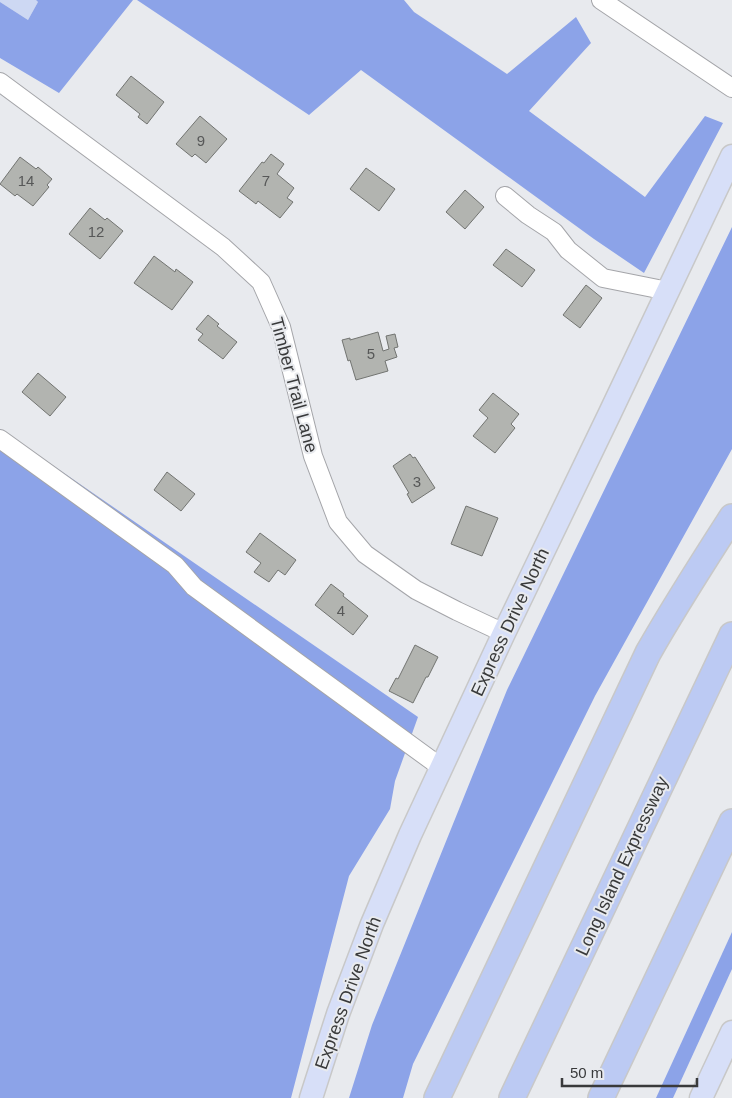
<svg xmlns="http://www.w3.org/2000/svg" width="732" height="1098" viewBox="0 0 732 1098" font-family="Arial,sans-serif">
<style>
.green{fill:#cdd8f3}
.forest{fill:#8ca3e8}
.building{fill:#b2b4b0;stroke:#727471}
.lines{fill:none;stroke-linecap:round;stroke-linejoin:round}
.minor-casing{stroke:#a4a5a9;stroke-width:20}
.major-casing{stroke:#c8c8c8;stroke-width:25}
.highway-casing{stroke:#c8c8c8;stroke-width:28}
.minor{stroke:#fff;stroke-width:18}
.major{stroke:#d7dff8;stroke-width:22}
.highway{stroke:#bccaf3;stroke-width:25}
.labels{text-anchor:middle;stroke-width:4;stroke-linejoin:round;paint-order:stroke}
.number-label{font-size:15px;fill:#575858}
.street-label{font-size:18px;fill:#393a3b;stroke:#e8eaee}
</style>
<rect width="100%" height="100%" fill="#e8eaee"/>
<polygon class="green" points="0,0 36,0 38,2 28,20 0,2"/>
<g class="forest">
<polygon points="36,0 133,0 59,93 0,58 0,2 28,20 38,2"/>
<polygon points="137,0 404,0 414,12 507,74 576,17 591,43 529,111 645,197 705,116 723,123 644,273 594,239 361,70 309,115"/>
<polygon points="732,227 732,449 595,696 413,1064 403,1098 349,1098 372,1025 507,690"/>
<polygon points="0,429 418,717 395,781 390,809 349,876 291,1098 0,1098"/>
<polygon points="732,932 732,969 673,1098 656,1098"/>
</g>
<g class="building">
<polygon points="131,76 164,102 147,124 138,117 140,114 116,95"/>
<polygon points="200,116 227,139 206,163 195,154 192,157 176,144"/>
<polygon points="271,154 284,164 277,174 294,188 287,198 293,202 280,218 258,201 256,204 239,191 262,162 264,163"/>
<polygon points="20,157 36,169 38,167 52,179 47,185 49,187 33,206 17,194 15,196 0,184"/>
<polygon points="366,168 395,189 379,211 350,189"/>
<polygon points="465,190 484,207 465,229 446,212"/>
<polygon points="90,208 105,220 107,218 123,231 100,259 69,234"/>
<polygon points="506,249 535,270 522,287 493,265"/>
<polygon points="154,256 175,272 176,269 193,282 172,310 134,283"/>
<polygon points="586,285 602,298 580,328 563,315"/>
<polygon points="208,315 219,324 217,326 237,342 223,359 198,340 203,334 196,329"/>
<polygon points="378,332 383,351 389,349 386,336 395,334 398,347 394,348 397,357 385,361 388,371 356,380 350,360 348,361 342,340 350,338 350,340"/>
<polygon points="38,373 66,397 50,416 22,392"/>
<polygon points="493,393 519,414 511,424 515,428 495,453 473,436 488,418 479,410"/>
<polygon points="410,454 413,458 415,457 435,488 412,503 407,494 409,493 393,466"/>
<polygon points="167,472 195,494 181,511 154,490"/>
<polygon points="466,506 498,518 482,556 451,544"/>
<polygon points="260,533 296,560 285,575 278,570 269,582 254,572 261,563 246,552"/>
<polygon points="331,584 344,594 343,596 368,616 353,635 315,605"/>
<polygon points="415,645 438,657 428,677 426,677 413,703 389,691 396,678 398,679"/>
</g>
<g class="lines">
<defs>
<g id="minor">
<polyline points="601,0 732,88"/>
<polyline points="0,82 223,247 261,282 281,327 313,456 338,522 365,554 416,590 457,611 504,633"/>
<polyline points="505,196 528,215 554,232 568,250 603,278 668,291"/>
<polyline points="0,439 175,565 194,587 442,768"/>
</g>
<g id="major">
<polyline points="311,1098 338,1014 372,924 410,835 504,633 610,413 732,156"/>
<polyline points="701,1098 732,1032"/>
</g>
<g id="highway">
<path d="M437 1098 648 653C674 607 703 562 732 517"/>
<polyline points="512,1098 732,635"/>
<polyline points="601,1098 732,822"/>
</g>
</defs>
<use href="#minor" class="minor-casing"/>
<use href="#major" class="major-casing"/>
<use href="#highway" class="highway-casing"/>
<use href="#minor" class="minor"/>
<use href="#major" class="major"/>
<use href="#highway" class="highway"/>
</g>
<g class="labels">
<g class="number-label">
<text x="201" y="146">9</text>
<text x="26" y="186">14</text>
<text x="266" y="186">7</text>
<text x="96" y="237">12</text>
<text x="371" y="359">5</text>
<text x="417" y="487">3</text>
<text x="341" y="616">4</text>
</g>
<g class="street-label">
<text transform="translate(294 385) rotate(75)" y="6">Timber Trail Lane</text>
<text transform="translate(510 622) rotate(-65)" y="6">Express Drive North</text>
<text transform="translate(622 866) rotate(-65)" y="6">Long Island Expressway</text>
<text transform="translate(348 993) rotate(-70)" y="6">Express Drive North</text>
</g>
</g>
<path d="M562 1078v8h135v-8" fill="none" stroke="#393a3b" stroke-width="2.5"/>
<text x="570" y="1078" font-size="15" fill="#393a3b" stroke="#e8eaee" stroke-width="4" paint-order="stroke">50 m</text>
</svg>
